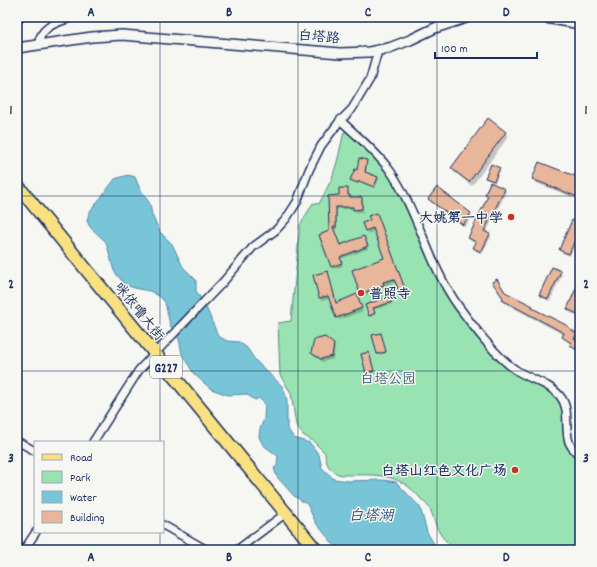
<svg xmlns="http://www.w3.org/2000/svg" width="597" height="567" viewBox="0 0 597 567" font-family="Dekko,'LXGW WenKai TC',sans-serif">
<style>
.green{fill:#99e2b1;stroke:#5a8888}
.water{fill:#79c5d8;stroke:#5389a7}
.shadow{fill:#0003}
.building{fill:#e8b69a;stroke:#1b2f5e}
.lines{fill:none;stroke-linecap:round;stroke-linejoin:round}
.minor-casing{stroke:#1b2f5e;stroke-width:10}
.tertiary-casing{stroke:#1b2f5e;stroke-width:12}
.primary-casing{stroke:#1b2f5e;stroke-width:14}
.trunk-casing{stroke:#1b2f5e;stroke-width:15}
.minor{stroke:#f6f6f2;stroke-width:7}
.tertiary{stroke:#f6f6f2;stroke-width:9}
.primary{stroke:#f9e181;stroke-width:11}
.trunk{stroke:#f9e181;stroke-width:12}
.grid{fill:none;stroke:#1b2f5e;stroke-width:1;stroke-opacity:0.55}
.poi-dot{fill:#c8321e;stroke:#f6f6f2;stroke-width:1.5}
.labels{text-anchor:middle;stroke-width:3;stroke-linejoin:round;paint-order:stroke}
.shield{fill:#f6f6f2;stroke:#5d6b8a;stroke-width:1}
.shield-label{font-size:13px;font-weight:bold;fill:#1b2f5e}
.street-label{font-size:14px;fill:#1b2f5e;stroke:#f6f6f2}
.poi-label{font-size:14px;font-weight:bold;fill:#1b2f5e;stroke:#f6f6f2;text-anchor:end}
.park-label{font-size:14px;fill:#3a5c73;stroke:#f6f6f2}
.water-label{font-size:15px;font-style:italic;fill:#32547c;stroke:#f6f6f2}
.neatline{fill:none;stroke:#1b2f5e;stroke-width:1.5}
.grid-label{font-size:13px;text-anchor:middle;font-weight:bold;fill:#1b2f5e}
</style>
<rect width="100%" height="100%" fill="#f6f6f2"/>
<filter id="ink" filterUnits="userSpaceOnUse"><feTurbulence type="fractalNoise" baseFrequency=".025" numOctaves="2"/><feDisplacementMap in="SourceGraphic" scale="8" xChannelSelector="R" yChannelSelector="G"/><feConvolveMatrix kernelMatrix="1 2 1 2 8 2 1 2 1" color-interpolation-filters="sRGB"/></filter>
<g filter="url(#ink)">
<path class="green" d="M350 131 386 168 411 215 438 278 508 367 555 393 563 408 566 440 580 459V550H458C440 539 437 530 431 511 429 506 424 502 421 499 398 471 374 475 342 475 331 473 325 464 325 453L313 441 303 435 296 425 291 393 280 375 278 323 291 321 300 225 313 203 319 204 332 178 337 162 344 132Z"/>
<polygon class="water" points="128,175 135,177 139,187 150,204 152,215 160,232 172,244 183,267 196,280 196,291 206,307 218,336 227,341 239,342 247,348 255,360 283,387 287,400 287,428 294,438 310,443 319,455 322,468 334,479 349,481 383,480 396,482 420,507 427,532 434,544 443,550 341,550 333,544 316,523 307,504 294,496 277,477 274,468 277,466 278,456 263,445 259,437 260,429 264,419 265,404 259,398 255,400 246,394 228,395 211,389 194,374 182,354 179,339 170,325 165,302 159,296 150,291 138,289 125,285 114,271 106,242 90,227 87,221 89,213 115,179"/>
<g class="shadow">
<polygon points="488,120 506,133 508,137 472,186 454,172 452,168"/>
<polygon points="366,160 367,162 366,173 378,177 379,179 375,188 360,182 359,184 353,182 352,180"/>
<polygon points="499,168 500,170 495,183 487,179 486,178"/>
<polygon points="533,179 580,179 580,200 536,183"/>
<polygon points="347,189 350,198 361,198 363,200 363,212 356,212 354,209 337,209 337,229 334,229 340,246 365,240 368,249 340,259 343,266 333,269 320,236 330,232 329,197 340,196"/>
<polygon points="437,189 471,214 472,217 465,227 431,202 430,199"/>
<polygon points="504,189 506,192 486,233 489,234 491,237 482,254 476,251 474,248 476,244 471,241 469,238 489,197 486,193"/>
<polygon points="379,218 406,292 401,294 396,282 384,286 385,288 363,296 361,293 385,259 375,231 368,234 366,230 371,221"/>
<polygon points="580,225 580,234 570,256 562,253 560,250"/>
<polygon points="327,272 336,303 358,299 363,311 339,320 330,299 321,301 320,298 314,276"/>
<polygon points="560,272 562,275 550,301 542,298 540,295"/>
<polygon points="580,282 580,323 577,318 578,316 570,313 568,309"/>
<polygon points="505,293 532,307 534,310 576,335 578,337 576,340 580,344 580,354 573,348 571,344 565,339 563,337 564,335 504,303 503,300"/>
<polygon points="390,298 392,304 373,310 375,315 370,317 366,305"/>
<polygon points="381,334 386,353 378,355 377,354"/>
<polygon points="334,345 335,348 333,359 323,362 314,356 312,353"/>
<polygon points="363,354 369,355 374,373 368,375"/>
</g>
<g class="building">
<polygon points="488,118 506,132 469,182 451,168"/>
<polygon points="359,158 367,160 365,172 378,177 374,187 359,181 358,183 350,180 355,169 357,170"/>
<polygon points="539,162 580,178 580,198 532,179"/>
<polygon points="491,164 500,168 494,181 485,178"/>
<polygon points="490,182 505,189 484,231 490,234 481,252 473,248 476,242 468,238 488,196 485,194"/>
<polygon points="437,187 471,213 463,225 428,199"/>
<polygon points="339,188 348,188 348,195 350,195 350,197 362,197 362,209 353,210 353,207 336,207 336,227 333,227 340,245 364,236 368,246 340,257 342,263 331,267 319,235 329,231 328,196 339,195"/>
<polygon points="377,213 405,289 399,291 394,279 383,282 384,285 360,294 352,270 384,258 373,228 365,231 362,223 370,220 368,216"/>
<polygon points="572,220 580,224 580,228 569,254 559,250"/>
<polygon points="552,267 561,271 548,299 539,295"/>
<polygon points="328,271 336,303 357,294 362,308 336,318 328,296 319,298 313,275"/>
<polygon points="497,279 505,292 533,306 532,308 566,325 577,334 574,338 580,343 580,353 570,345 571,343 562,337 564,333 502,300 503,298 492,282"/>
<polygon points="580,279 580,315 567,309"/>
<polygon points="390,296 392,302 373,308 375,313 369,316 365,305"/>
<polygon points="381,333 386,352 377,354 372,335"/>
<polygon points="325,337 334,344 332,356 321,359 311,353 314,340"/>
<polygon points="369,352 374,371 366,373 361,354"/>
</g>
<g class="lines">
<defs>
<g id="minor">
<path d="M38 45C41 25 57 23 73 17"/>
<path d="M340 120C357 136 378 153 391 172 419 214 429 266 459 307 473 326 496 357 516 370 529 379 549 383 560 396 571 409 564 427 569 442 571 448 576 452 580 456"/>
<polyline points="17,441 35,451"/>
<polyline points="93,442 139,370 223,282 253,247 276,230 286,219 297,202 309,170 321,146 339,122 352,109 370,79 378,51"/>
<polyline points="163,525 207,550"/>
<polyline points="24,550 36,532"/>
<polyline points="237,550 286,513"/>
</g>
<g id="tertiary">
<polyline points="540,17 580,24"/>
<polyline points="17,48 92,37 122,35 340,53 369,52 389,48 410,40 435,28 469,17"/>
</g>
<polyline id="primary" points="17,18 18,17"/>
<polyline id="trunk" points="17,185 316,550"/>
</defs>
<use href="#minor" class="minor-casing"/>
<use href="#tertiary" class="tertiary-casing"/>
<use href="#primary" class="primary-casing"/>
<use href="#trunk" class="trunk-casing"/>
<use href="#minor" class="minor"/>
<use href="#tertiary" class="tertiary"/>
<use href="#primary" class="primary"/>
<use href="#trunk" class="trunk"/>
</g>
</g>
<path class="grid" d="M160 17V442M298 17V550M437 17V550M17 196H580M17 371H580M160 532V550"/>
<g class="poi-dot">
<circle cx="511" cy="217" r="4"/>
<circle cx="361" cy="293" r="4"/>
<circle cx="515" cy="470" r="4"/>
</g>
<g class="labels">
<rect class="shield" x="150" y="356" width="32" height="22" rx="3"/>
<g class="shield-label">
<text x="166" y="372">G227</text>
</g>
<g class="street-label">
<text transform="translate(319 36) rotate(5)" y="5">白塔路</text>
<text transform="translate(140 311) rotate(51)" y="5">咪依噜大街</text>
</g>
<g class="poi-label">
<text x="503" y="222">大姚第一中学</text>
<text x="369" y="298" text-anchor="start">普照寺</text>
<text x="507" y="475">白塔山红色文化广场</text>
</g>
<g class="park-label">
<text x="388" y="383">白塔公园</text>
</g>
<g class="water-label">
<text x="371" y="520">白塔湖</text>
</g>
</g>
<rect width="597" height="567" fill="none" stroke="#f6f6f2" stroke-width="44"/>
<rect x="34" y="441" width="130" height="92" fill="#f6f6f2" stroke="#9ea6b7"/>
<rect x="42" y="454" width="20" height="6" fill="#f9e181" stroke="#9ea6b7"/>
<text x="70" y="461" font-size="12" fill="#1b2f5e">Road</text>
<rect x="42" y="471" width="20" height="12" fill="#99e2b1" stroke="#9ea6b7"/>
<text x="70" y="481" font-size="12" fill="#1b2f5e">Park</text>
<rect x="42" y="491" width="20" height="12" fill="#79c5d8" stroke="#9ea6b7"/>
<text x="70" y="501" font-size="12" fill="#1b2f5e">Water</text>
<rect x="42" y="511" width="20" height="12" fill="#e8b69a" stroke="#9ea6b7"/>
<text x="70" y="521" font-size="12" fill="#1b2f5e">Building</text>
<path d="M435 52v6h102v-6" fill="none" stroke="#1b2f5e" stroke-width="2"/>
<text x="441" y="52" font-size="12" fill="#1b2f5e" stroke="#f6f6f2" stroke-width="3" paint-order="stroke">100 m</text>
<rect x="22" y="22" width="553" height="523" class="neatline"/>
<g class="grid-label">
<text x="91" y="16">A</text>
<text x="229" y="16">B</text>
<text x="368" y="16">C</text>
<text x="506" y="16">D</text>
<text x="11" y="114">1</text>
<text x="586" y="114">1</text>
<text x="11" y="288">2</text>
<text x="586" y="288">2</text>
<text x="11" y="462">3</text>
<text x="586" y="462">3</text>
<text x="91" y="561">A</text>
<text x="229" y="561">B</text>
<text x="368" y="561">C</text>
<text x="506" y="561">D</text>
</g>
</svg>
